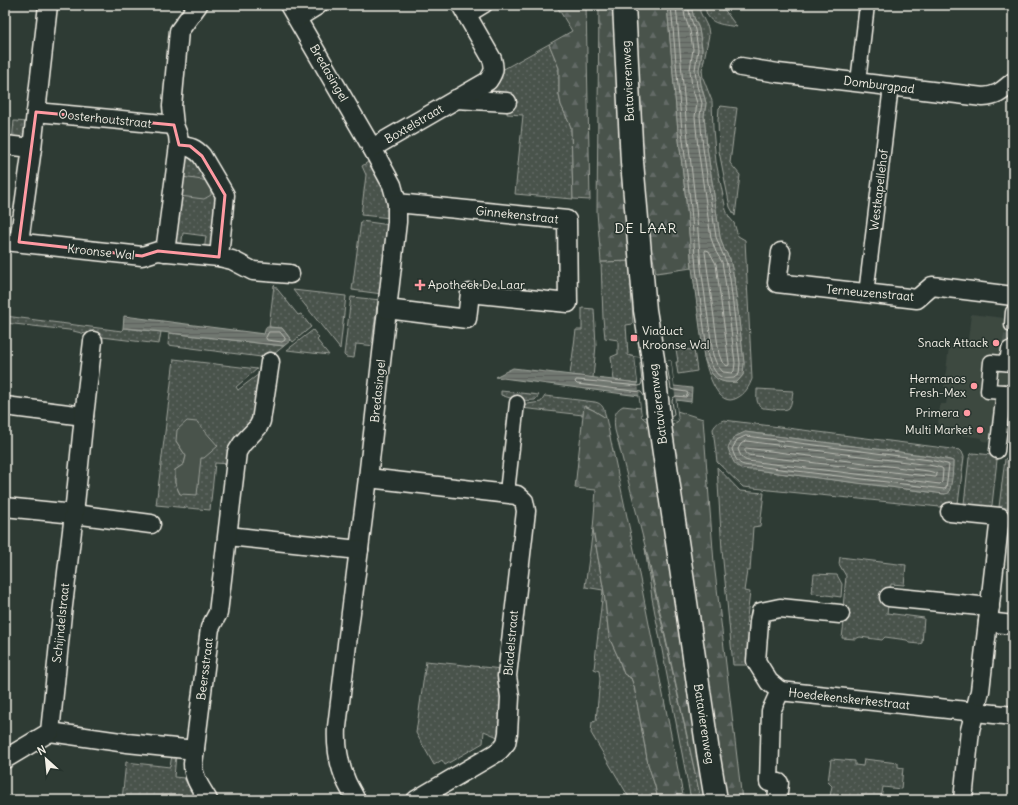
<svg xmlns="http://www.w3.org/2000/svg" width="1018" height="805" viewBox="0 0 1018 805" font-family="Delius,sans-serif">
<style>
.built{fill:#3c4841}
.grass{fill:url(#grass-dots);stroke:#9ea29a;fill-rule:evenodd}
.forest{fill:url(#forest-firs);stroke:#9ea29a}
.park{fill:#48524c;stroke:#9ea29a}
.water{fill:url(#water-rules);stroke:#a4a8a0}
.pier{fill:#2e3b34}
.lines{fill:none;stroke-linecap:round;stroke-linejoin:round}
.shore{stroke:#bfc0b8;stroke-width:1}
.pedestrian-tunnel{stroke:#4c564f;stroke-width:14;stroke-dasharray:14 7;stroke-linecap:butt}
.pedestrian-casing{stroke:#f4f1e8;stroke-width:17}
.minor-casing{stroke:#f4f1e8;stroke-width:21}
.secondary-casing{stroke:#f4f1e8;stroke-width:25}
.pedestrian{stroke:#26332d;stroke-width:14}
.minor{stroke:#26332d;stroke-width:18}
.secondary{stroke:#26332d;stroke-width:22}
.marked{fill:none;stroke:#ff9aa2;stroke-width:3;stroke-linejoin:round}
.poi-dot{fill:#ff9aa2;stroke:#26332d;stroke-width:1.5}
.labels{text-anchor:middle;stroke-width:3;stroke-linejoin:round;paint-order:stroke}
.street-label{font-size:12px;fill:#f4f1e8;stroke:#26332d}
.poi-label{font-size:12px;fill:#f4f1e8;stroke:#26332d;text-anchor:end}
.quarter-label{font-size:14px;letter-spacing:1px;fill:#f4f1e8;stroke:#26332d}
</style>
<defs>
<pattern id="grass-dots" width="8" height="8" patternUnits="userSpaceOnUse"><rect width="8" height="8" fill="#48524c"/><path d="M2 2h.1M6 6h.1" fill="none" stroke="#636b66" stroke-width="1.8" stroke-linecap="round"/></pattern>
<pattern id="forest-firs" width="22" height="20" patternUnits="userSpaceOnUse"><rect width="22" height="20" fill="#48524c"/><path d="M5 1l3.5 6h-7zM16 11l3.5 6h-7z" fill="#636b66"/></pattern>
<pattern id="water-rules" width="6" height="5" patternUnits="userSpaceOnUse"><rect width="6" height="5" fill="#6f7770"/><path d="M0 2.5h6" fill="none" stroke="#5c605b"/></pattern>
</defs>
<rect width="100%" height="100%" fill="#2e3b34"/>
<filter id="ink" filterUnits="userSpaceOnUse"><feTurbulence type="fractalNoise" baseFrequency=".025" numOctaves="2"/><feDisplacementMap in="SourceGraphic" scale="8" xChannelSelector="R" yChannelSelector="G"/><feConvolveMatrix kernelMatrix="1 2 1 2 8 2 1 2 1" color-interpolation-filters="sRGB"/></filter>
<g filter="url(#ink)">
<polygon class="built" points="971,314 1013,319 1013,445 982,441 982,438 937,432 940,404 946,404 948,388 944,387 949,346 967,348"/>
<g class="grass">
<path d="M691 5H700V12L708 28 709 35 702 70 703 78 712 101 713 129 716 162 726 210 729 217 734 223 738 236 745 240 752 379C749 387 745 394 737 398 717 409 708 371 704 358 712 376 716 384 737 382L743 375 744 363 734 278 730 259 724 249 720 237 707 147 704 116 706 103 701 85 699 69 701 59 702 49 699 29 693 15Z"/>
<path d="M705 5H721L737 27C721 24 706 25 705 5Z"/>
<polygon points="549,44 559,68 559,94 561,105 571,127 573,199 515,194 523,115 507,114 508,93 491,92 489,90 502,70"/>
<polygon points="721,106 737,108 730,163 740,175 735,216 730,207 719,151 718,120 719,108"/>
<polygon points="14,121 29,122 24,139 12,141"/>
<polygon points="192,154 219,196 214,246 204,251 206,236 183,233 181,248 176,247 173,239 183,155"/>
<polygon points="368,162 370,162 387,191 391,218 361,215 366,175 362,166"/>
<polygon points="361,221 390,225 382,294 352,290"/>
<polygon points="630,261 633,324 626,325 628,355 635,357 638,383 614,380 611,357 618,354 618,340 605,338 603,318 601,262"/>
<polygon points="274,285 298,315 301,314 311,327 293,342 282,328 269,327"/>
<polygon points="293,290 346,296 340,349"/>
<polygon points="351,297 381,300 382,302 377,306 372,342 376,346 356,344 354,358 346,357 344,355"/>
<polygon points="582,308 594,309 596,345 593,378 570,375 576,330 582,330"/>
<polygon points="5,316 122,331 123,328 161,332 159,344 94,336 69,330 5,323"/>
<polygon points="313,330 319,338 317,340 329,355 287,350"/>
<polygon points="169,333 284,346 269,358 168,345"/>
<polygon points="676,349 694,350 697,371 678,374 676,362 678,362"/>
<path d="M174 359 257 369 236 387 238 390 259 374 253 419 231 464 215 463 210 510 156 505ZM176 441 201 458 180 494 175 483V470L184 464 186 456Z"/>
<path d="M757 389 793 391C792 396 792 404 789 408 785 412 769 408 763 408 755 404 757 397 757 389Z"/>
<path d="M501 391 539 395 535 400C521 401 515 400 501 395Z"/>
<path d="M545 396 595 402C604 404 604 410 606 418L593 410 585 406 583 415 521 408V405L541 402Z"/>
<path d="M724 420 960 450 962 452 964 457 958 504 957 505 950 508 769 490 763 489 743 487 717 462 713 429C716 424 718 422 724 420ZM745 432 930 456 950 460 953 462 952 475 945 494 755 470Z"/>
<polygon points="973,453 992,455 996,458 997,460 992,505 990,507 964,506 964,504 969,458 971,454"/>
<polygon points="1008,456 1013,456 1013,475 1008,485 1011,485 1011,489 1013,493 1013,509 999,507 1005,459"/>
<polygon points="717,467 740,491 764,493 760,526 753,527 750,571 747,571 744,591 750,592 746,626 754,627 750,665 733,665 722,550"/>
<polygon points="593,529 604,592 609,637 618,657 624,674 631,678 634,686 648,764 655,786 658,800 629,800 630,799 591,733 592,722 596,721 600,679 599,671 594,669 603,590 585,587"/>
<polygon points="645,548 701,800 691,800 652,598"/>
<polygon points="840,557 906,565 904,585 891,584 887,613 924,618 922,643 919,644 909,643 907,640 885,637 882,640 860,637 855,639 842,638 844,622 842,618 846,576 839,564"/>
<polygon points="814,574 837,575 842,584 841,597 812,593"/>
<polygon points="426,661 502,669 505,696 500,738 484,731 483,743 445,765 442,760 434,765 416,733"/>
<polygon points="172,755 176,755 174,777 184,778 195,799 193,800 122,800 126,762 170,767"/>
<polygon points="831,759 855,761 855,765 863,766 864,759 898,763 898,767 903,768 901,789 883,787 881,799 875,799 875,800 841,800 841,798 830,796 832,786 828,782"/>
</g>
<g class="forest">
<polygon points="556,5 586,5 590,200 573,199 571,127 561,105 559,94 559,68 549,44 572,31"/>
<polygon points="599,5 613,5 630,261 601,262 597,212"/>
<polygon points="630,5 667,5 678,131 687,209 692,268 656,273 650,243 646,215"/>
<polygon points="584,406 593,410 606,418 636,559 684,800 658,800 655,786 648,764 634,686 631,678 624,674 618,657 609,637 604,592 593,529 596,490 575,488"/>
<path d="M623 406 641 408 642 417 651 425 682 654 700 773 706 800H701L648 557 615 430C614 420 613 411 623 406Z"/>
<polygon points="677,411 703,419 714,563 742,800 724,800 670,427 678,421"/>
</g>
<g class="park">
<polygon points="182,177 209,181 211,186 211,195 204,199 180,196"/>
<polygon points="187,421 197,422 218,446 204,458 201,458 197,495 180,494 175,483 175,470 184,464 186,456 176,441 177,430"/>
</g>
<g class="water">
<path d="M667 5H691L693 15 699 29 702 49 701 60 699 69 701 85 706 103 704 116 707 147 720 237 724 249 730 259 734 278 744 363 743 375 737 382C716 384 712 376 704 358L692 268 687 209 678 131Z"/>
<polygon points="124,316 264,334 266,327 282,328 291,340 284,346 127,328 123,328"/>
<polygon points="635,357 671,361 674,386 692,388 691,402 676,400 678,421 642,417 639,396 495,377 513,368 638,383"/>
<path d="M745 432 930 456 950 460 953 461C953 472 952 483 949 493L945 494 755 470C736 470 734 465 728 448L734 437Z"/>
</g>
<polygon class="pier" points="635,357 671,361 678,421 642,417"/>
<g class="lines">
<g class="shore">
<path d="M671 5 682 131 691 208 696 268 708 357C711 363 714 373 721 377 724 379 731 378 734 378L739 374 740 363 730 279 726 261 721 250 716 237 703 148 700 116 702 103 697 86 695 70 698 49 695 30 690 16 688 5"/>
<polyline points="676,5 687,130 696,208 701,267 713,355 717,365 723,372 732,373 734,371 735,363 725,280 722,262 716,252 711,238 698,148 695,117 697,103 692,87 690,70 693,49 690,31 685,17 683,5"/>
<polygon points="706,250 709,251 716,264 729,363 729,365 727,366 722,362 719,354 705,252"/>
<polygon points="269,332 280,332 285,338 285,340 282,342 267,340 266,338"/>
<polyline points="641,362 640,364 642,382 641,385 639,386 578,380 576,380 575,382 577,384 641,392 644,396 646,413"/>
<polyline points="666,365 667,366 671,389 674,390 686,392 688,393 686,397 676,396 673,398 672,401 674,414 673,416 671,416"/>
<path d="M746 436 930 460 947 464 949 465 946 488 944 489 756 466C740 466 737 464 732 449L737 440Z"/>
<path d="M746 441 929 465 942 468 943 470 942 482 940 484 757 462C745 461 742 461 738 449L741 444Z"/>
<path d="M746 448 928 471 936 473 937 475 936 477H935L757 456C751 455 748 457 745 451Z"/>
</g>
<polyline class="pedestrian-tunnel" points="1009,349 1012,325"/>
<defs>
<g id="pedestrian">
<polyline points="467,16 485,5"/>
<polyline points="858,82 867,5"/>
<polyline points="866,294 891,86"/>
<polyline points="1012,325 1013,312"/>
<polyline points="1007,363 1009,349"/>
<polyline points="1004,392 988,391 991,362 1013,364"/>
<polyline points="997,451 1004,392 1013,394"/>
<polyline points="508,494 508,483 517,403"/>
</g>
<g id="minor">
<path d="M289 5 372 148 392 185 397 203V222L380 371 368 478 347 644 337 727C336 745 339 766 347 783 350 789 353 794 356 800"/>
<polyline points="297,18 318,5"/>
<path d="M741 67 778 73 983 97C998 96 1002 91 1013 82"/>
<polyline points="456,99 507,102"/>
<polyline points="36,112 174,125"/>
<polyline points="5,145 32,148 19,242"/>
<path d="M179 145C190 147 195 148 202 156L225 195 219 257"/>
<polyline points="32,148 48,5"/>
<path d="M372 148 488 81C494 72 495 69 492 59L461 5"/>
<polyline points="5,241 142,256 158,251 219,257 232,260 253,271 290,274"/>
<polyline points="165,252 179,145 178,135 174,125 172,106 179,31 198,5"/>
<polyline points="781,252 777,283 917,299 932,286 1013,296"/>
<polyline points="387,309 467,319 470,293 568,303 567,220 397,203"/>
<polyline points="5,406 84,416"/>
<polyline points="368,478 517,495 524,501 526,511 507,676 510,697 508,733 506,743 500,750 496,753 416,800"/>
<polyline points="5,507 74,514 151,524"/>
<polyline points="950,512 1000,517 980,691 970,730 963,800"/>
<polyline points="228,536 359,550"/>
<polyline points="889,597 990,607"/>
<polyline points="988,622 1013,625"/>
<polyline points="780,691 769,682 756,661 759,622 761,612 780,608 840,614"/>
<polyline points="50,732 127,743 195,750"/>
<polyline points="5,759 50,732 62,614 74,514 84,416 93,341"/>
<path d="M208 800C201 788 193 778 193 764L210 628 218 613 237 452 242 444 258 427 261 421 270 362"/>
<polyline points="777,800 779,783 769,782 771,711 780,691 1013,716"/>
</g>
<polyline id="secondary" points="624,5 632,162 645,310 653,359 659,419 708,752 716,800"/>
</defs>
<use href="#pedestrian" class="pedestrian-casing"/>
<use href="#minor" class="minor-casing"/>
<use href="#secondary" class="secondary-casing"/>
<use href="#pedestrian" class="pedestrian"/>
<use href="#minor" class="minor"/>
<use href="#secondary" class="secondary"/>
</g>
</g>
<path class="marked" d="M36 112 174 125 179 145 190 146 202 156 225 195 219 257 158 251 142 256 19 242Z"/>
<g class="poi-dot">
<path d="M418 279h4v4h4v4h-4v4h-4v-4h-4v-4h4z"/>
<rect x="630" y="334" width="8" height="8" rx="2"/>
<circle cx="996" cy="343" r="4"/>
<circle cx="974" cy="386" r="4"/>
<circle cx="967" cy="413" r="4"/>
<circle cx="980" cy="430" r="4"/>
</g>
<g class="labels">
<g class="street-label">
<text transform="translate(329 73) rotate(60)" y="4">Bredasingel</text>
<text transform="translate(628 81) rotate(-93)" y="4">Batavierenweg</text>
<text transform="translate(879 85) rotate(7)" y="4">Domburgpad</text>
<text transform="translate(105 119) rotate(6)" y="4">Oosterhoutstraat</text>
<text transform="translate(414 124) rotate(-30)" y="4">Boxtelstraat</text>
<text transform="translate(879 190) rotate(-83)" y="4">Westkapellehof</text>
<text transform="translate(517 215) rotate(6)" y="4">Ginnekenstraat</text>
<text transform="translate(101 252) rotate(6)" y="4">Kroonse Wal</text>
<text transform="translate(870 293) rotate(5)" y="4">Terneuzenstraat</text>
<text transform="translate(378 391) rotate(-84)" y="4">Bredasingel</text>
<text transform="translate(658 404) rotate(-97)" y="4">Batavierenweg</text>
<text transform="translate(61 623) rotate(-84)" y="4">Schijndelstraat</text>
<text transform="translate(511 643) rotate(-85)" y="4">Bladelstraat</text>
<text transform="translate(205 669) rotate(-83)" y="4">Beersstraat</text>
<text transform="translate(849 699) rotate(6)" y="4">Hoedekenskerkestraat</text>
<text transform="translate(704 724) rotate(81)" y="4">Batavierenweg</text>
</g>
<g class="poi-label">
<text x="428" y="289" text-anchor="start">Apotheek De Laar</text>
<text x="642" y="335" text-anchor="start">Viaduct<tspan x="642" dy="14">Kroonse Wal</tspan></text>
<text x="988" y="347">Snack Attack</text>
<text x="966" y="383">Hermanos<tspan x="966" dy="14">Fresh-Mex</tspan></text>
<text x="959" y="417">Primera</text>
<text x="972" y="434">Multi Market</text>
</g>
<g class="quarter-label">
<text x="646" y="233">DE LAAR</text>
</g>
</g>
<rect width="1018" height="805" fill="none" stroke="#26332d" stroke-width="20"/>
<rect x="10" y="10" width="998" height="785" fill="none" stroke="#f4f1e8" stroke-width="1.5" filter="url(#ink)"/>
<g transform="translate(46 759) rotate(333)" stroke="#26332d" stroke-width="3" paint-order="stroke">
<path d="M0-3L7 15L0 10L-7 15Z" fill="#f4f1e8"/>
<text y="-6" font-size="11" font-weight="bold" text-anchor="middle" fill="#f4f1e8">N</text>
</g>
</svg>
